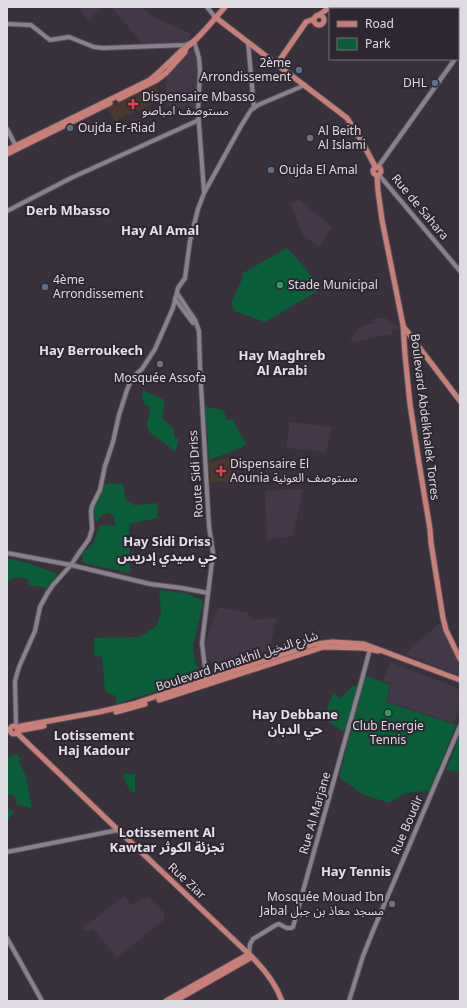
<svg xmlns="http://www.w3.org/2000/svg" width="467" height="1008" viewBox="0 0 467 1008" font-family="'Noto Sans','Noto Sans Arabic',sans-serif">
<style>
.built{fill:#433848}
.medical{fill:#48392c}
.green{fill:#095d38}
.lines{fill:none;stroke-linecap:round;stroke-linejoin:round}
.minor-casing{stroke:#554f58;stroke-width:6}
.major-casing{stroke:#554f58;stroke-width:7}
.minor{stroke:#89818d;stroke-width:4}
.major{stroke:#c87f77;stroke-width:5}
.service-dot{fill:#5c6f8a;stroke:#2e2732;stroke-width:1.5}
.health-dot{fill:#e0444e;stroke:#2e2732;stroke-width:1.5}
.worship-dot{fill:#6b7280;stroke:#2e2732;stroke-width:1.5}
.leisure-dot{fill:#2e9e5b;stroke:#2e2732;stroke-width:1.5}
.labels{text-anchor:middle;stroke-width:4;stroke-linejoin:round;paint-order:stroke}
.poi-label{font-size:12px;fill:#dfdbe2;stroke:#2e2732;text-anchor:start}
.street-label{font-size:12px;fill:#dfdbe2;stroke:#2e2732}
.neighbourhood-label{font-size:13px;font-weight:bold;fill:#e7deec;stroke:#2e2732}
</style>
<rect width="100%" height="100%" fill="#38313c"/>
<g class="built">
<polygon points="79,7 102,7 88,20"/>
<polygon points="111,7 142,7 148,14 191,34 186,43 144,45"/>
<polygon points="192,49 195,51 198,67 197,108 167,107 165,100 167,75"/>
<polygon points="299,200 332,227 319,247 303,235 290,203"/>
<polygon points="374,318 385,318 399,328 392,330 392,334 352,342 350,341 357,330 364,325 375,323"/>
<polygon points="290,422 332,427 326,452 286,448"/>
<polygon points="303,489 293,536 267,540 265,491"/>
<polygon points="218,607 247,613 254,620 272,618 277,618 268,656 217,674 217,666 207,658 205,643"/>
<polygon points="440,623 460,666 460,676 405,654"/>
<polygon points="390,662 460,689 460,708 453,723 387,701 391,684 383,681"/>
<polygon points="124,896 131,905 148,897 164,913 165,919 117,957 93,929 87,931 82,929"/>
</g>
<g class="medical">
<polygon points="157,85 158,101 115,121 107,108"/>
<polygon points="229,458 234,482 226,484 224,481 211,483 209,462"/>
</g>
<g class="green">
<polygon points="287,248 308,271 307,273 318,281 323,288 265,322 235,311 231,303 243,277 243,273"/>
<polygon points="143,390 162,399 165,402 162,418 174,429 174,438 179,439 175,452 167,445 149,432 147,425 150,413 149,406 144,404 142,397"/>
<polygon points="205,406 224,411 226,419 233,421 246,444 241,448 209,460"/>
<polygon points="105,484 123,484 126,501 130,502 133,505 158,503 157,518 129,524 130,573 83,563 82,554 93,543 100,525 116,526 113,515 107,513 100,517 96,522 93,509 100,497"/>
<polygon points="7,558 28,563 58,574 47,588 29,585 28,579 16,577 7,582"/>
<polygon points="159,590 185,593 202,600 203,604 193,645 195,662 198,667 202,677 116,704 116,696 105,692 102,657 94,655 94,638 140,637 157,626 161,612"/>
<polygon points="365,675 390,685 386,702 456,725 440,765 429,791 414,792 405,793 389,803 362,794 339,777"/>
<polygon points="353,686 357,686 345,733 323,718 334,692 340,699"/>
<polygon points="460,736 460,772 446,770"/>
<polygon points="17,754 21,759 18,761 26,776 32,808 16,804 17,798 15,797 14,795 8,795 7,808 14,812 7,821 7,758"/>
<path d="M124 774H135V793C127 790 126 782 123 775Z"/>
</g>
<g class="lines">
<defs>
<g id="minor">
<polyline points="207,7 215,17"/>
<polyline points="7,24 31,25 50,40 69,37 94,47 103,48 185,45 194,41 199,58 200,70 198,111 204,191"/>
<polyline points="248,42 254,108"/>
<polyline points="458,54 460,51"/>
<polyline points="7,129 17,148"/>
<polyline points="378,167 455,59"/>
<polyline points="379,175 460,271"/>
<polyline points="7,211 71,178 199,120"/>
<polyline points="177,293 195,320 199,331 200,367 209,526 213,553 202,643 204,660 207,681"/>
<polyline points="175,299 193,323"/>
<polyline points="7,553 71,565 150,584 182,588 208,593"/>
<polyline points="16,727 15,681 19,667 35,631 40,607 47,594 53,585 71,565 79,553 89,539 92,529 91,511 92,506 100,490 105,466 113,442 119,415 127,390 132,378 142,369 155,349 173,308 178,288 185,278 190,241 198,209 204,193 241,126 251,110 258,105 305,85"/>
<polyline points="7,852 118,830"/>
<polyline points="7,938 42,1001"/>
<polyline points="249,954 250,944 253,939 276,925 279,924 287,928 291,928 293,927 361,683 370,649 371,648"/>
<polyline points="349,1001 363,956 373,931 460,726"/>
</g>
<g id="major">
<circle cx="319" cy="20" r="5"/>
<polyline points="319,15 330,7"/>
<polyline points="215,17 347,118 361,140 376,168"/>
<polyline points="277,64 306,22 314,19"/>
<polyline points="119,99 157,80 166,73 185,52 186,48"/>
<path d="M7 150 150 80 158 73 182 50C196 43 214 19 225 7"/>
<polyline points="7,154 110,103"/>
<circle cx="377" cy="171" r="4"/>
<polyline points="377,176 378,191 382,220 403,325 405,355 410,404 419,463 430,529 431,543 443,618 446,630 460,659"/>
<polyline points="403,326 460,401"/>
<polyline points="159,700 323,647 363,648 378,651"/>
<polyline points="116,712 145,704"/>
<circle cx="14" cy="730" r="4"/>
<polyline points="17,728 21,726 99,712 133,704 315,644 333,642 364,644 460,680"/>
<polyline points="17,731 44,726"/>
<path d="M17 733 118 830 252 957C265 970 276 984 282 1001"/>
<polyline points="166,1001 249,954"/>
<polyline points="175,1001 252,957"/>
</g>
</defs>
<use href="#minor" class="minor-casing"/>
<use href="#major" class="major-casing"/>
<use href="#minor" class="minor"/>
<use href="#major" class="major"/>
</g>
<g class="service-dot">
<circle cx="299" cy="70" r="4"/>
<circle cx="435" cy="83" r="4"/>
<circle cx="70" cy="128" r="4"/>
<circle cx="271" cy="170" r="4"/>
<circle cx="45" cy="287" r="4"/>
</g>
<g class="health-dot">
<path d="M131 98h4v4h4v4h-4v4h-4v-4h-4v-4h4z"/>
<path d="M219 465h4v4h4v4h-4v4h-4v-4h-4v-4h4z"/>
</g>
<g class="worship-dot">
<circle cx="310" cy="138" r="4"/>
<circle cx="160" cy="364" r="4"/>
<circle cx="392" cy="904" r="4"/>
</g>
<g class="leisure-dot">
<circle cx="280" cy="285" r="4"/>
<circle cx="388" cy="713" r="4"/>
</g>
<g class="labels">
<g class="poi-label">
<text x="291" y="67" text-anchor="end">2ème<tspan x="291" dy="14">Arrondissement</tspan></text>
<text x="427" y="87" text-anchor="end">DHL</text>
<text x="142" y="101">Dispensaire Mbasso<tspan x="142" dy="14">مستوصف امباصو</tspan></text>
<text x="78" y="132">Oujda Er-Riad</text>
<text x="318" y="135">Al Beith<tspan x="318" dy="14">Al Islami</tspan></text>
<text x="279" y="174">Oujda El Amal</text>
<text x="53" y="284">4ème<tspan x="53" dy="14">Arrondissement</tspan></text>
<text x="288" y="289">Stade Municipal</text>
<text x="160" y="382" text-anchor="middle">Mosquée Assofa</text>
<text x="230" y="468">Dispensaire El<tspan x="230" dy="14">Aounia مستوصف العونية</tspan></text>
<text x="388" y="730" text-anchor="middle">Club Energie<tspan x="388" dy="14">Tennis</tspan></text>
<text x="384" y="901" text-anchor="end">Mosquée Mouad Ibn<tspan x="384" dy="14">Jabal مسجد معاذ بن جبل</tspan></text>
</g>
<g class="street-label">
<text transform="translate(420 207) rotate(50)" y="4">Rue de Sahara</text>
<text transform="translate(425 417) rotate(83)" y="4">Boulevard Abdelkhalek Torres</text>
<text transform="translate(196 474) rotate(-94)" y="4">Route Sidi Driss</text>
<text transform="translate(237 661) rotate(-18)" y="4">Boulevard Annakhil شارع النخيل</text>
<text transform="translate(315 813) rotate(-74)" y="4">Rue Al Marjane</text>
<text transform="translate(407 825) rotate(-67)" y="4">Rue Boudir</text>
<text transform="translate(187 881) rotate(43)" y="4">Rue Ziar</text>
</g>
<g class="neighbourhood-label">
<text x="68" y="215">Derb Mbasso</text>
<text x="160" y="235">Hay Al Amal</text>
<text x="91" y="355">Hay Berroukech</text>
<text x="282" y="360">Hay Maghreb<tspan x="282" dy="15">Al Arabi</tspan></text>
<text x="167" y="546">Hay Sidi Driss<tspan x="167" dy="15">حي سيدي إدريس</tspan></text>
<text x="295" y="719">Hay Debbane<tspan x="295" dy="15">حي الدبان</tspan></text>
<text x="94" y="740">Lotissement<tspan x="94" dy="15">Haj Kadour</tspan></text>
<text x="167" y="837">Lotissement Al<tspan x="167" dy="15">Kawtar تجزئة الكوثر</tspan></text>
<text x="356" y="876">Hay Tennis</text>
</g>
</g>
<rect width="467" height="1008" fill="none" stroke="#dfdbe2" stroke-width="16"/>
<rect x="329" y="8" width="130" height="52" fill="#2e2732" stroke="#756f78"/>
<rect x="337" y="21" width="20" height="6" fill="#c87f77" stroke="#756f78"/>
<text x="365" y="28" font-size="12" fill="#dfdbe2">Road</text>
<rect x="337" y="38" width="20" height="12" fill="#095d38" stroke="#756f78"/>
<text x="365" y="48" font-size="12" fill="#dfdbe2">Park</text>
</svg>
